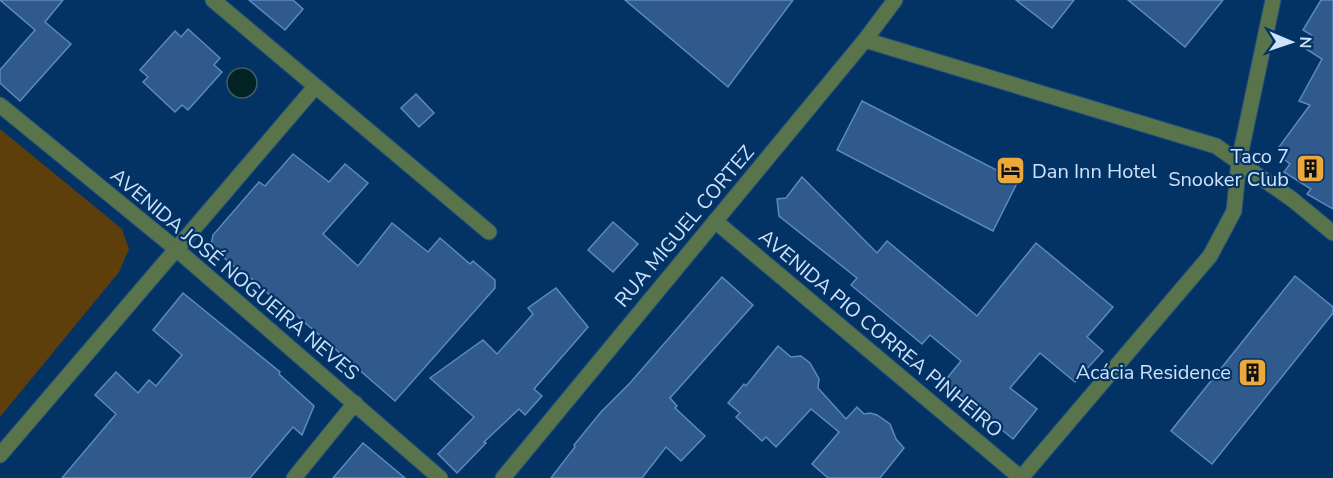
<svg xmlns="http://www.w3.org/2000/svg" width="1333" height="478" viewBox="0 0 1333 478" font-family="'Nunito Sans',sans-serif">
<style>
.green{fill:#5e3f0b}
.water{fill:#022323;stroke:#3f5c64;stroke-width:1.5}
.building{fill:#30598c;stroke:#5b89c2;stroke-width:1.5}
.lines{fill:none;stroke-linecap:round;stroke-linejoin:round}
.street-casing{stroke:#234f7d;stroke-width:17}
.street{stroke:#59734a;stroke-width:15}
.labels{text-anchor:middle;stroke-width:4.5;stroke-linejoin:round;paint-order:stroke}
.poi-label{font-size:20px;fill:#cee2fb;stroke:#033365;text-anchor:end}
.street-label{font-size:20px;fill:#cee2fb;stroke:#033365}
</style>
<rect width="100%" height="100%" fill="#033365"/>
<polygon class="green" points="0,129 122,229 129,249 119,272 0,417"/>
<circle class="water" cx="242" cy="83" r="15"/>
<g class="building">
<polygon points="0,0 63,0 45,22 71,44 20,101 0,83 0,70 35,30"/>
<polygon points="249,0 293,0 303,9 285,30"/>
<polygon points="625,0 793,0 728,87"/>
<polygon points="1016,0 1074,0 1052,28"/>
<polygon points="1128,0 1223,0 1185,47"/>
<polygon points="1321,0 1333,0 1333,209 1307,194 1311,189 1284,172 1290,164 1281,157 1284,151 1279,147 1310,105 1299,101 1322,59 1306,49 1313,36 1303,30"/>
<polygon points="188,29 220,58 214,65 222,72 188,110 182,105 175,112 143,82 148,77 140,70 175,31 181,37"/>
<polygon points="416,94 434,113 419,127 401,108"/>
<polygon points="862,101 1018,181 993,231 837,150"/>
<polygon points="293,154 329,182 345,164 368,183 323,234 358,266 392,223 428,252 440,238 470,264 473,261 495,280 495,288 395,401 273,295 272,297 243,271 241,273 211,246 213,235 259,182 265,186"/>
<polygon points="802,177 877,253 887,241 977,316 1036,243 1113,307 1087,337 1103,351 1075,382 1040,353 1010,388 1037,409 1013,439 944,382 961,361 930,335 922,344 851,285 857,278 779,216 777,199 786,198"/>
<polygon points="613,222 638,244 613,272 588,250"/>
<polygon points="1295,276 1333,307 1333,313 1212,464 1171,431"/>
<polygon points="722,277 753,305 670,398 677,406 675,408 705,436 681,461 666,447 642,478 551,478 575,447 574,445 601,412 630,383"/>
<polygon points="556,288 588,327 534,389 542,396 525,415 519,409 484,442 486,443 457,473 438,454 474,417 430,378 483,340 497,354 533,314 528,308"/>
<polygon points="183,293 280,372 279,374 314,406 302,435 293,427 250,478 62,478 116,414 95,395 116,372 138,393 149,380 156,386 182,355 153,330"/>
<polygon points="778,346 791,357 801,356 810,363 819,379 818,388 846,419 857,407 864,414 870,413 877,415 890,424 896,439 904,448 880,478 828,478 812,464 839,432 811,409 776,447 766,437 762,441 736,417 740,413 728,403 744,384 746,386"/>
<polygon points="363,443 405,478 333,478"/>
</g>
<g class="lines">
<defs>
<g id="street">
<polyline points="213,0 489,232"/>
<polyline points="865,40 1216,146 1293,200 1333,233"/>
<polyline points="0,105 175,248 440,478"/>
<polyline points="715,221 1021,478"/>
<polyline points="0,455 315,87"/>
<polyline points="294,478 355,403"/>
<polyline points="503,478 865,40 895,0"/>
<polyline points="1021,478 1210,256 1234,211 1239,161 1273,0"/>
</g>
</defs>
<use href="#street" class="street-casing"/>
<use href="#street" class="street"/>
</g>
<defs>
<symbol id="building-square" viewBox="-11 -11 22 22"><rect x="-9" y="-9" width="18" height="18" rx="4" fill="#eda83b" stroke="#033365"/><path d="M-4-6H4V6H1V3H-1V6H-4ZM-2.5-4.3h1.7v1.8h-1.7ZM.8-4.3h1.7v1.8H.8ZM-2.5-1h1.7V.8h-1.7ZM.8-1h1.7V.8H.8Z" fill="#111"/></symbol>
<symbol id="hotel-square" viewBox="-11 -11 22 22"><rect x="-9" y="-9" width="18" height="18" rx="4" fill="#eda83b" stroke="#033365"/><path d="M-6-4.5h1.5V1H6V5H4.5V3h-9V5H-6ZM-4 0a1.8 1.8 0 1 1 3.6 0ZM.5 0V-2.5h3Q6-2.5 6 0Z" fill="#111"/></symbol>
</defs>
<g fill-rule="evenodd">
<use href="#building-square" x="1294" y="152" width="33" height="33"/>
<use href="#hotel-square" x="994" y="154" width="33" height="33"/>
<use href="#building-square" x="1236" y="356" width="33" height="33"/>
</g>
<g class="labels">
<g class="poi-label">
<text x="1289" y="163">Taco 7<tspan x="1289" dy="23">Snooker Club</tspan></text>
<text x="1032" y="178" text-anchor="start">Dan Inn Hotel</text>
<text x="1231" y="379">Acácia Residence</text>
</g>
<g class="street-label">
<text transform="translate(684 226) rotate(-50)" y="7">RUA MIGUEL CORTEZ</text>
<text transform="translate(235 274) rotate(40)" y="7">AVENIDA JOSÉ NOGUEIRA NEVES</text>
<text transform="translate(881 333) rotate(40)" y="7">AVENIDA PIO CORREA PINHEIRO</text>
</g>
</g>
<g transform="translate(1291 42) rotate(92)" stroke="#033365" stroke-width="4.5" paint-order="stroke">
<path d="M0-4.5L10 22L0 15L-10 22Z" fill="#cee2fb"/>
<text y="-9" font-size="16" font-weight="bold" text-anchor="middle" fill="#cee2fb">N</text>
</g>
</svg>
